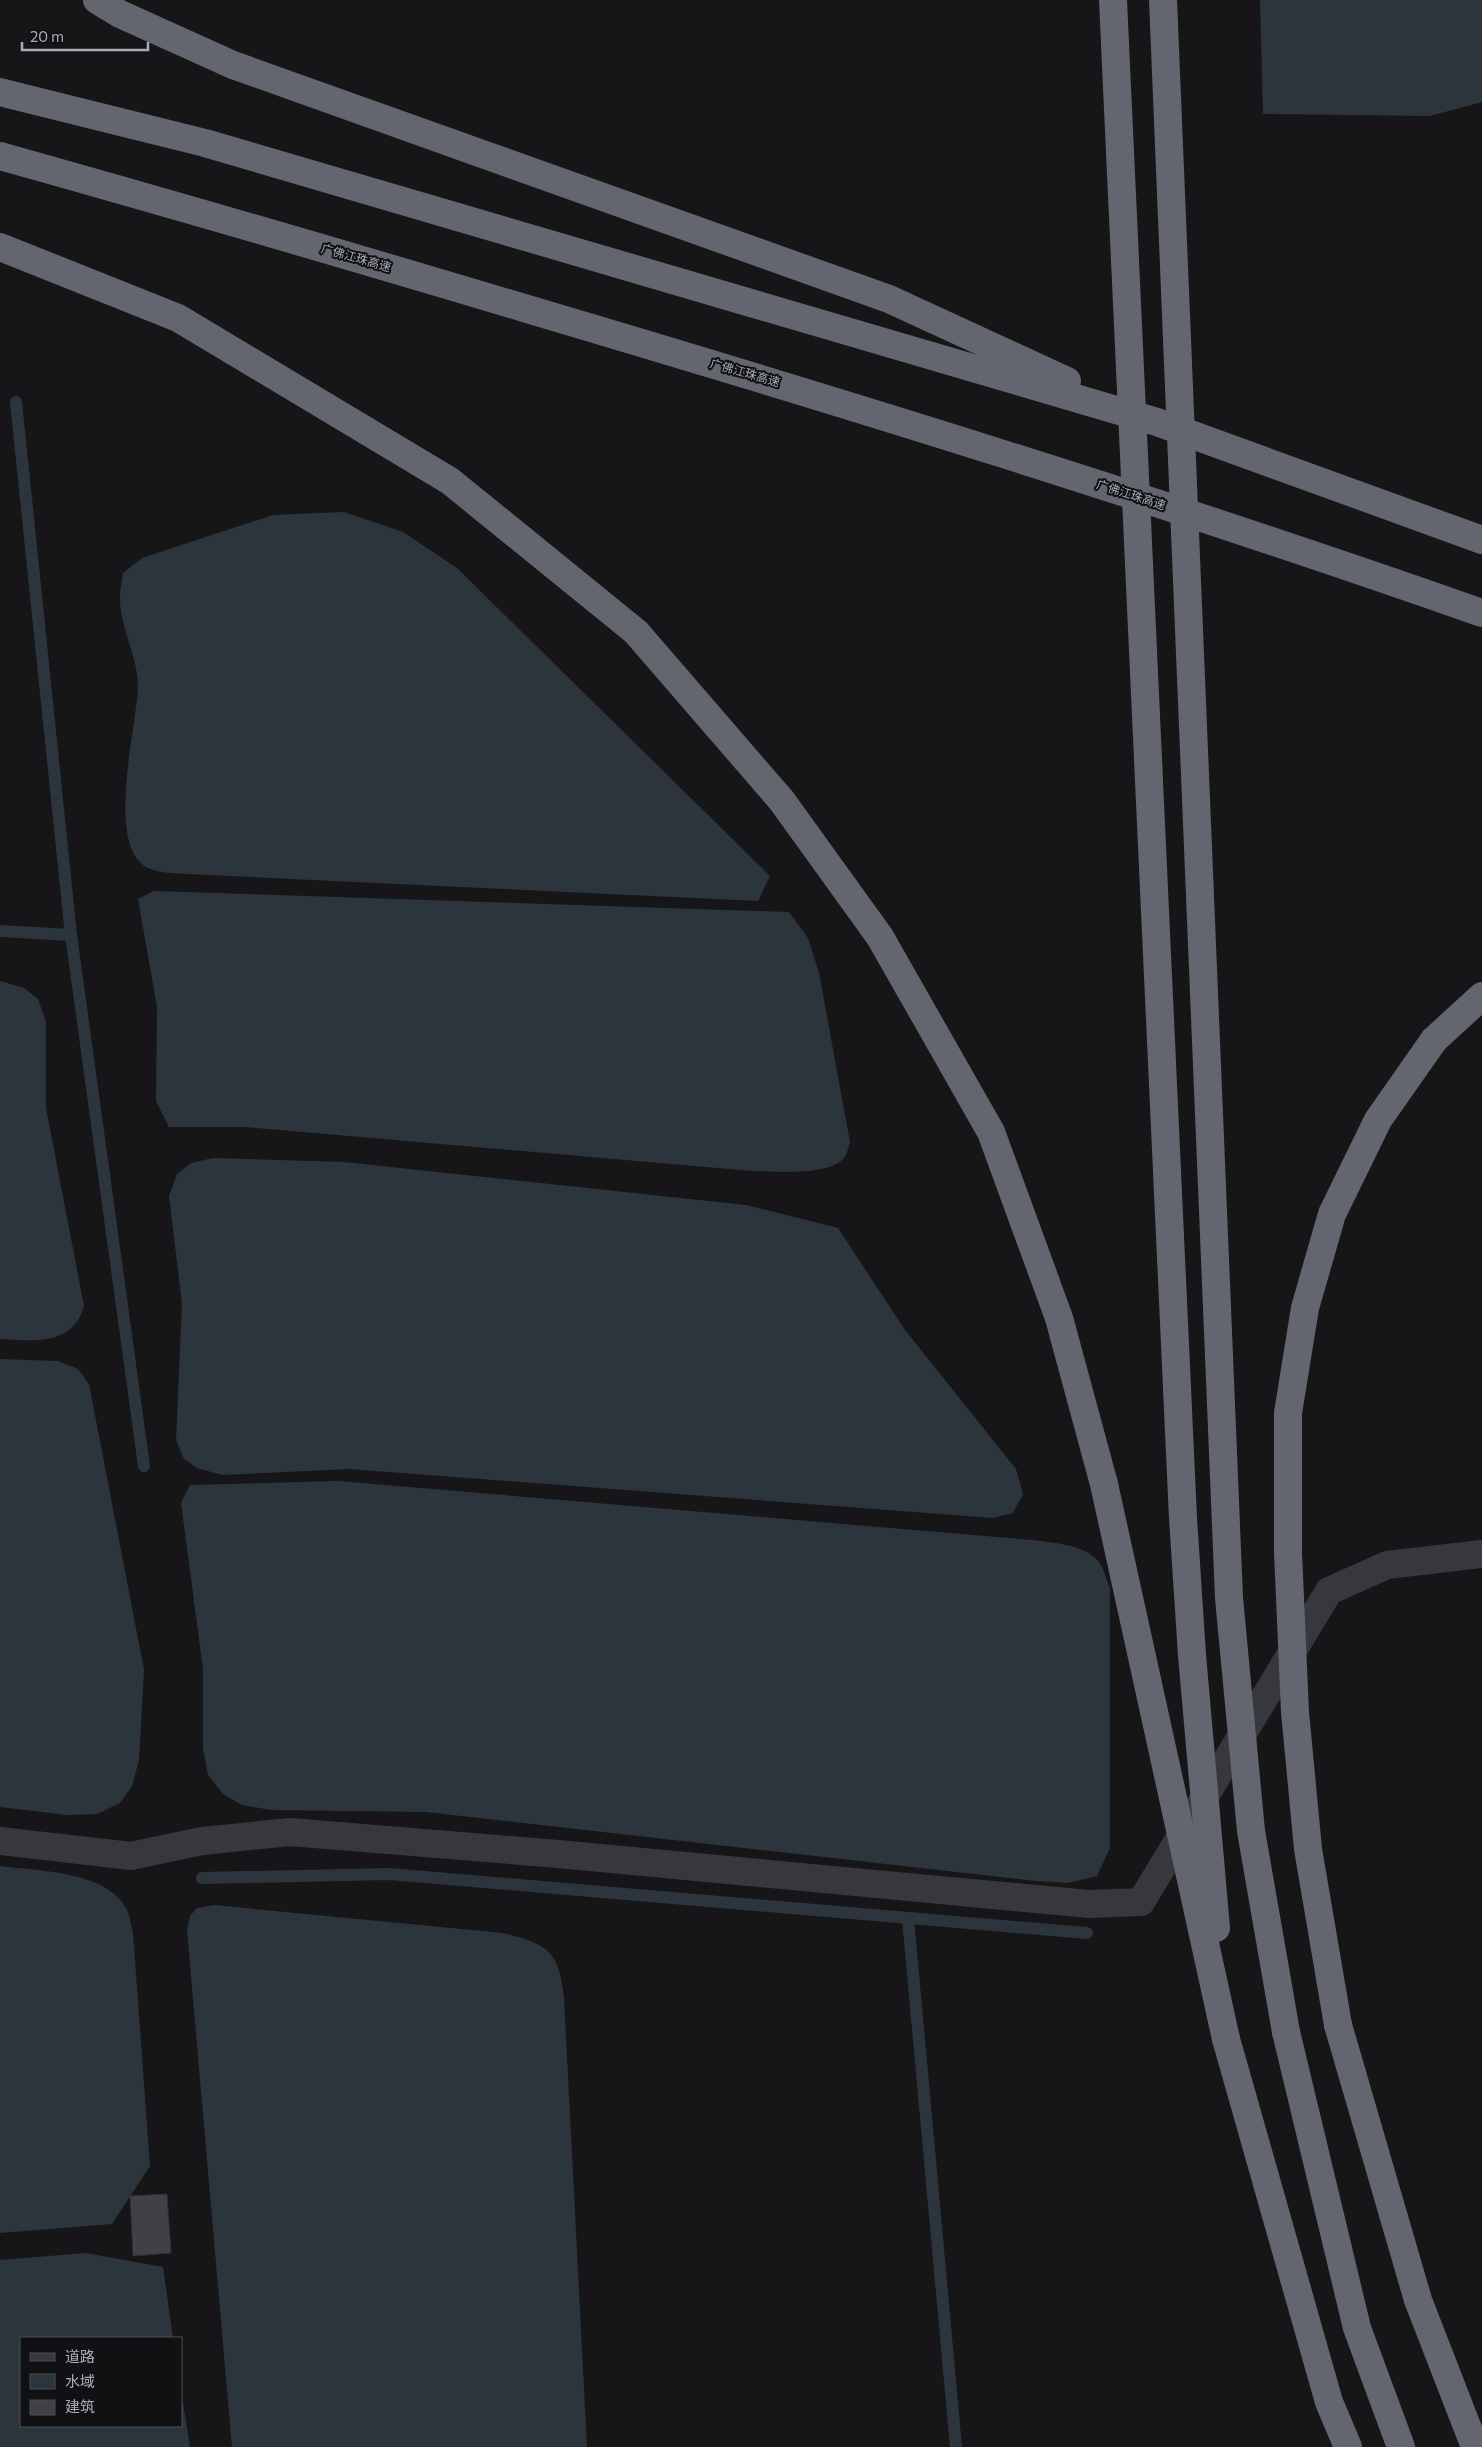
<svg xmlns="http://www.w3.org/2000/svg" width="1482" height="2447" viewBox="0 0 1482 2447" font-family="Commissioner,'Noto Sans SC',sans-serif">
<style>
.water{fill:#2c353c}
.lines{fill:none;stroke-linecap:round;stroke-linejoin:round}
.stream{stroke:#2c353c;stroke-width:12}
.building{fill:#404145;stroke:#303034}
.minor{stroke:#37383d;stroke-width:28}
.highway{stroke:#63666e;stroke-width:28}
.highway-bridge{stroke:#63666e;stroke-width:28}
.labels{text-anchor:middle;stroke-width:4;stroke-linejoin:round;paint-order:stroke}
.street-label{font-size:12px;fill:#a8adb8;stroke:#111113}
</style>
<rect width="100%" height="100%" fill="#161618"/>
<g class="water">
<polygon points="1260,0 1482,0 1482,102 1430,116 1263,114"/>
<path d="M344 512 403 532 457 568 770 876 758 901 188 874C173 873 156 874 143 865 107 837 137 726 138 686 138 656 119 626 120 596 120 589 122 581 123 573L142 558 273 515Z"/>
<path d="M154 891 789 912 808 938 819 973 850 1142C849 1146 847 1153 845 1157 829 1177 775 1171 752 1171L245 1127H169L156 1101 157 1007 138 899Z"/>
<path d="M0 981 24 988 38 999 46 1022V1108L84 1306C73 1346 34 1341 0 1339Z"/>
<polygon points="213,1158 344,1162 746,1205 838,1228 905,1330 1016,1469 1023,1494 1013,1513 993,1518 349,1469 222,1475 197,1468 184,1459 176,1440 182,1304 169,1196 177,1174 191,1163"/>
<polygon points="0,1359 58,1361 78,1369 89,1384 144,1670 139,1760 132,1786 120,1803 97,1814 67,1815 0,1807"/>
<path d="M338 1481 1032 1540C1053 1543 1085 1544 1099 1562 1104 1569 1107 1581 1110 1589V1848L1097 1876 1068 1883 1036 1881 426 1812 271 1810 242 1805 223 1794 208 1775 203 1748V1669L181 1503 190 1485Z"/>
<path d="M0 1866C37 1871 109 1871 127 1910 130 1917 131 1925 133 1933L150 2166 112 2224 0 2233Z"/>
<path d="M214 1905 503 1933C547 1944 559 1950 564 1998L587 2447H232L187 1930 190 1916 197 1908Z"/>
<polygon points="86,2253 163,2267 173,2338 21,2338 21,2426 181,2426 181,2390 190,2447 0,2447 0,2260"/>
</g>
<g class="lines">
<g class="stream">
<polyline points="16,402 71,935 144,1466"/>
<polyline points="0,931 71,935"/>
<polyline points="202,1878 389,1874 1087,1933"/>
<polyline points="908,1919 956,2447"/>
</g>
</g>
<polygon class="building" points="167,2194 171,2253 133,2256 130,2196"/>
<g class="lines">
<polyline class="minor" points="0,1841 131,1856 202,1841 290,1832 558,1854 1089,1904 1141,1902 1329,1591 1387,1565 1482,1554"/>
<g class="highway">
<polyline points="97,0 120,14 233,65 889,299 1067,381"/>
<polyline points="0,92 205,143 1157,422 1482,540"/>
<path d="M0 156C175 205 350 256 524 308 845 403 1166 502 1482 613"/>
<polyline points="1434,1040 1482,996"/>
<polyline points="1338,2025 1418,2300 1475,2447"/>
<polyline points="1286,2032 1357,2328 1401,2447"/>
<polyline points="1226,2039 1329,2402 1348,2447"/>
</g>
<g class="highway-bridge">
<polyline points="1113,0 1183,1518 1192,1655 1216,1928"/>
<polyline points="1163,0 1229,1598 1251,1831 1286,2032"/>
<polyline points="0,247 178,318 450,481 636,632 782,801 880,937 991,1132 1059,1318 1104,1484 1226,2039"/>
<polyline points="1338,2025 1308,1849 1295,1712 1288,1552 1288,1413 1305,1308 1332,1214 1378,1120 1434,1040"/>
</g>
</g>
<g class="labels">
<g class="street-label">
<text transform="translate(356 258) rotate(16)" y="4">广佛江珠高速</text>
<text transform="translate(745 373) rotate(16)" y="4">广佛江珠高速</text>
<text transform="translate(1131 495) rotate(18)" y="4">广佛江珠高速</text>
</g>
</g>
<rect x="20" y="2337" width="162" height="90" fill="#111113" stroke="#4d4f55"/>
<rect x="30" y="2353" width="25" height="8" fill="#37383d" stroke="#4d4f55"/>
<text x="65" y="2362" font-size="15" fill="#a8adb8">道路</text>
<rect x="30" y="2374" width="25" height="15" fill="#2c353c" stroke="#4d4f55"/>
<text x="65" y="2387" font-size="15" fill="#a8adb8">水域</text>
<rect x="30" y="2400" width="25" height="15" fill="#404145" stroke="#4d4f55"/>
<text x="65" y="2412" font-size="15" fill="#a8adb8">建筑</text>
<path d="M22 42v8h126v-8" fill="none" stroke="#a8adb8" stroke-width="2.5"/>
<text x="30" y="42" font-size="15" fill="#a8adb8" stroke="#111113" stroke-width="4" paint-order="stroke">20 m</text>
</svg>
